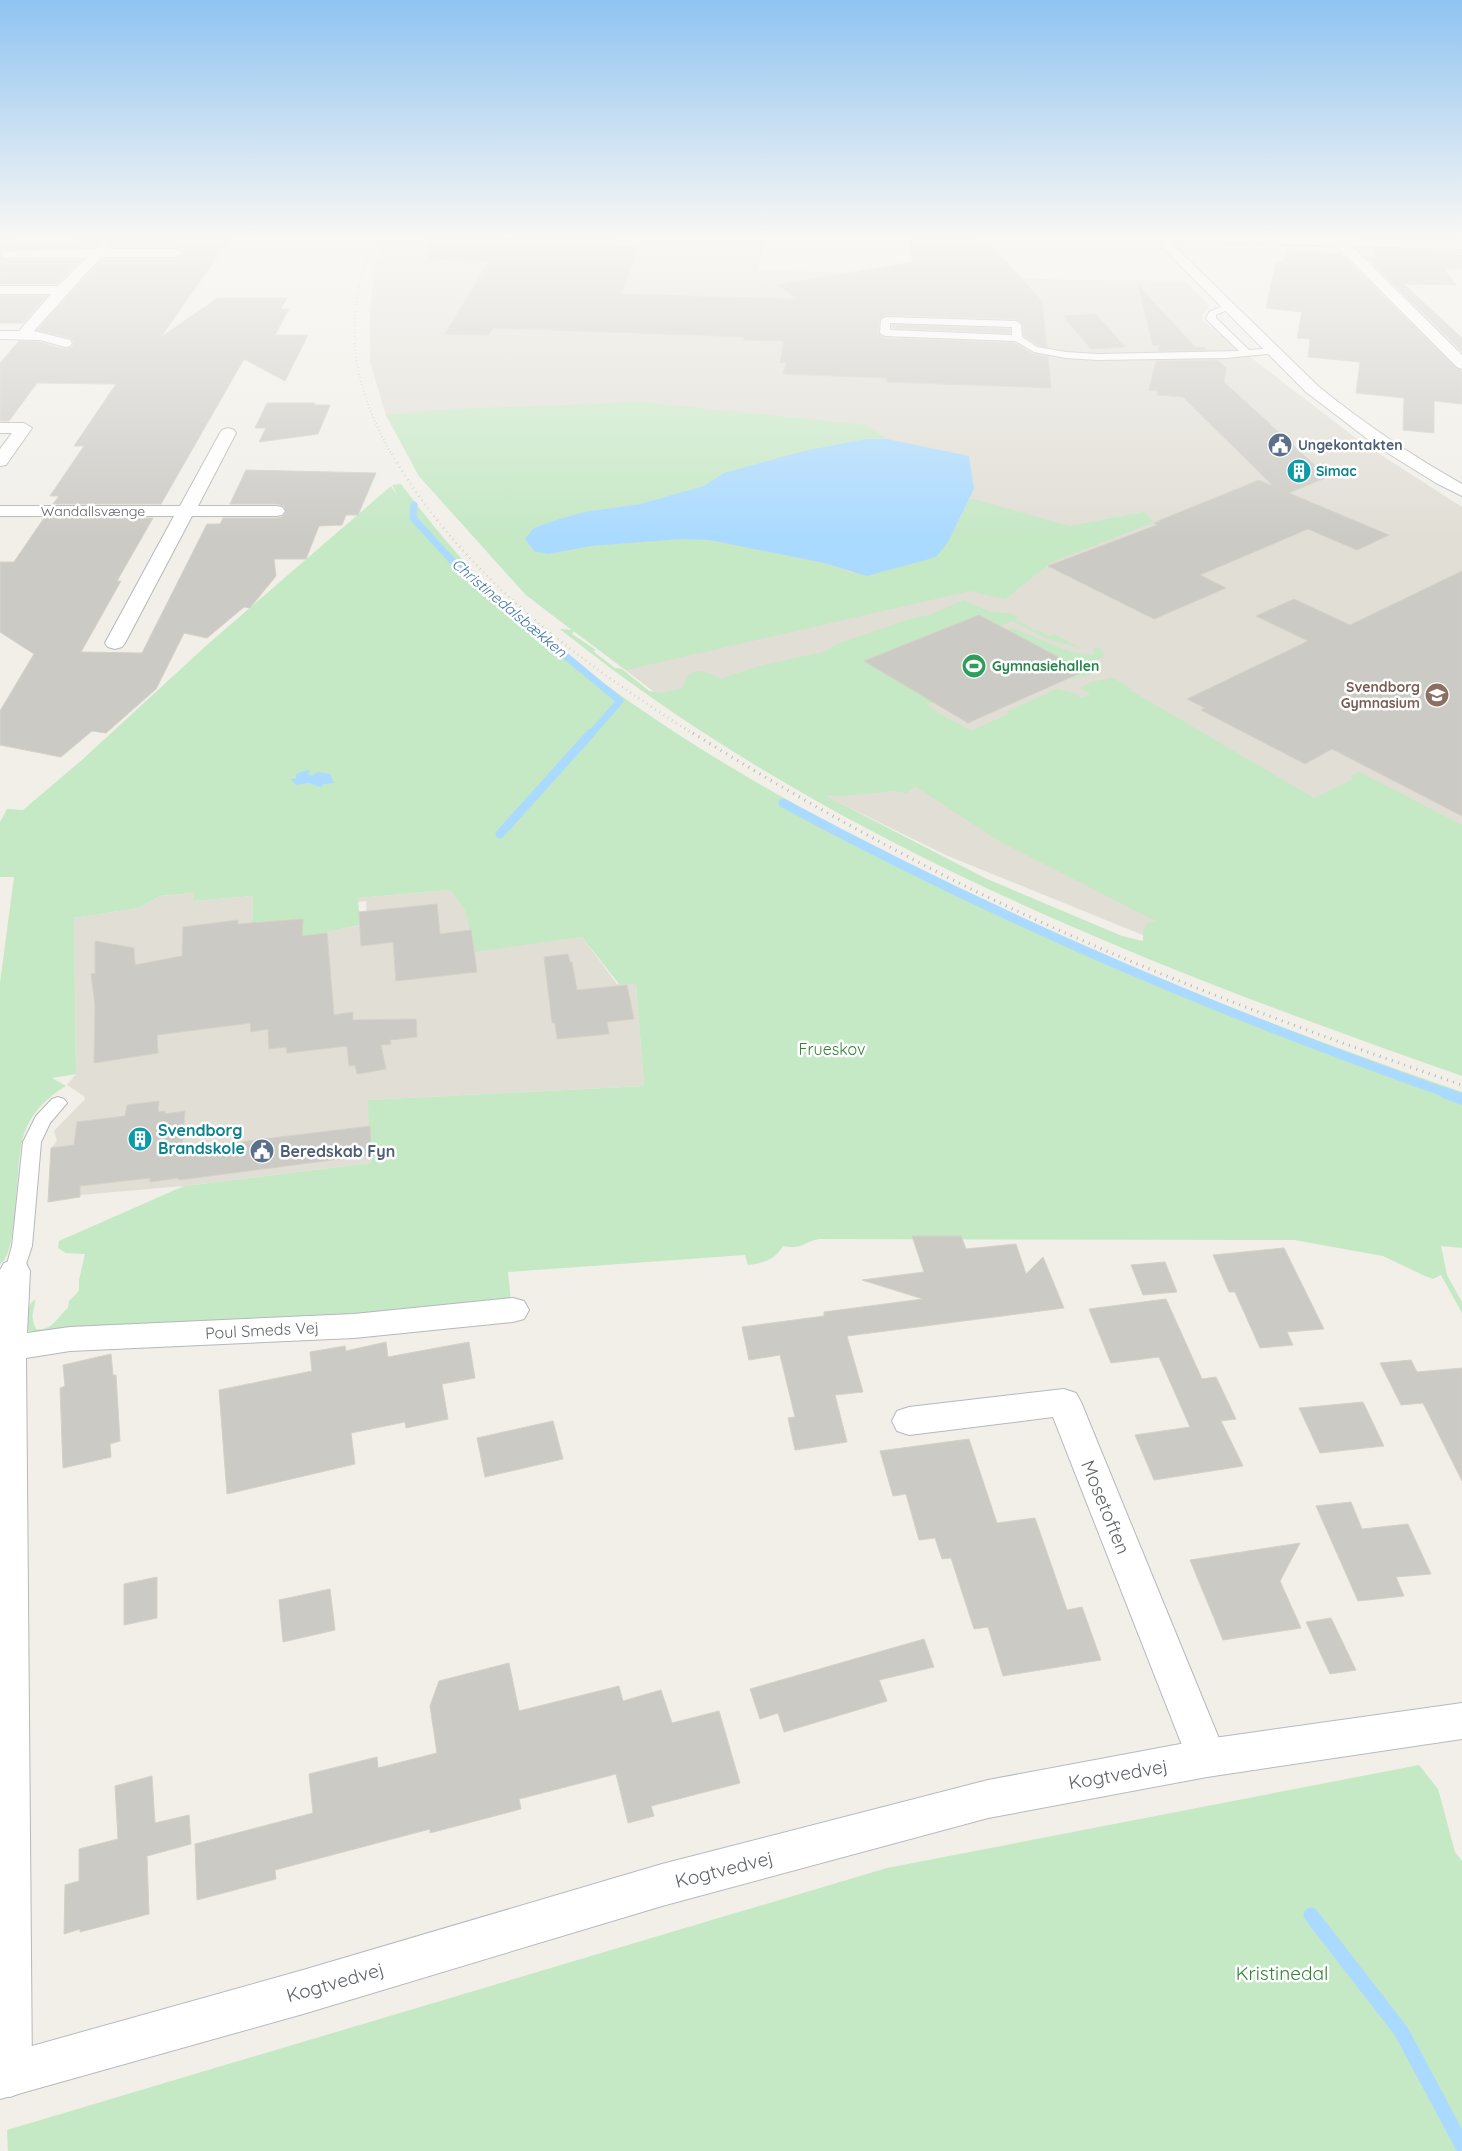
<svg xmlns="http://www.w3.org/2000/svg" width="1462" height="2151" viewBox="0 0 1462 2151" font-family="Quicksand,sans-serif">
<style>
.education{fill:#e1ded6}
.green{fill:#c5e8c5;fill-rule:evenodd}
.water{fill:#aadaff}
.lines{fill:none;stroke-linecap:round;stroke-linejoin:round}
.stream-far3{stroke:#aadaff;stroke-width:7}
.stream-far2{stroke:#aadaff;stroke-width:9}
.stream-far1{stroke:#aadaff;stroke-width:11}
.stream{stroke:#aadaff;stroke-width:15}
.building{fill:#cccac5;stroke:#d6d1c6}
.lane-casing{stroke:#b5b8bc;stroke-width:2}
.street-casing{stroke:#b5b8bc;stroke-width:2}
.secondary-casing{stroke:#b6babf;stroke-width:2}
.lane{fill:#fff;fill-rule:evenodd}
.street{fill:#fff;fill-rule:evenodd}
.secondary{fill:#fff;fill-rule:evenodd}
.rail-far2{stroke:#b6b7b8;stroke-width:2;stroke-dasharray:0.5 3;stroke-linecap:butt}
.rail-far1{stroke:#b6b7b8;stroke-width:2.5;stroke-dasharray:0.5 4.5;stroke-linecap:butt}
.rail{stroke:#b6b7b8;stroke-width:3;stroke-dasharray:1 5.5;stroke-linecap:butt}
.labels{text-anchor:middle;stroke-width:5;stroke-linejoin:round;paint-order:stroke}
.far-service-label{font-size:14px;font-weight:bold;fill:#4e5e75;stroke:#fff;text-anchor:start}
.far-culture-label{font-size:14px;font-weight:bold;fill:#0d838f;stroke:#fff;text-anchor:start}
.far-street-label{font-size:14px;fill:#5f6368;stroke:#fff}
.far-leisure-label{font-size:14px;font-weight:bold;fill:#27864d;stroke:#fff;text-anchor:start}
.far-education-label{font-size:14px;font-weight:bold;fill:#785e54;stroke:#fff;text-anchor:end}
.far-water-label{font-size:15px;font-style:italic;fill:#4174aa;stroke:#fff}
.park-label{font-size:16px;fill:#348238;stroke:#fff}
.culture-label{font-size:16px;font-weight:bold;fill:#0d838f;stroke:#fff;text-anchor:start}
.service-label{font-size:16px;font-weight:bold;fill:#4e5e75;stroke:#fff;text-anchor:start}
.street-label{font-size:16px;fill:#5f6368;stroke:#fff}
.near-street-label{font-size:19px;fill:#5f6368;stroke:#fff}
.near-park-label{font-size:19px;fill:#348238;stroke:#fff}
</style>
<rect width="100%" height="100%" fill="#f1efe8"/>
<g class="education">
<polygon points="383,237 634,254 642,237 765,237 758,270 1077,280 1184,281 1210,306 1203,314 1202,320 1361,442 1462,507 1462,1041 1155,940 948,856 815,791 653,691 526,595 419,476 386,415 370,362 370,311 375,266"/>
<polygon points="450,890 465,910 475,951 582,937 617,984 636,984 644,1086 369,1100 371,1163 184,1186 80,1195 80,1188 63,1191 66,1146 51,1148 57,1141 54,1131 85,1099 84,1096 67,1085 76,1074 74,918 138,908 160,896 195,893 194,901 253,896 252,923 303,919 303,936 367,924 366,901 358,902 358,898"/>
</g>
<g class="green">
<path d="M640 402 866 425 887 439H866L804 451 725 473 704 486 640 504 584 512 534 528 530 549 548 554 591 546 681 539 709 540 824 563 852 573 948 542 970 498 1070 526 1144 512 1155 522 1052 562 1005 599 970 591 626 670 574 631 572 634 596 650 593 651 615 668 622 669 649 691 661 693 682 688C685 684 684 681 687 677 696 666 711 673 720 679L763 665 824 652 837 644 916 617 927 616 964 600 990 612 1010 613 1018 617 1015 620 1032 628V630H1039L1048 636 1056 635 1082 649 1046 638 1012 621 1000 626 979 615 864 661 933 702 926 705 937 711V715L941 714 971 731 1009 714 1008 711 1057 689 1071 692 1082 698 1091 694 1079 688 1091 682 1113 678 1132 689 1130 690 1314 798 1352 780 1353 778 1350 776 1359 772 1462 825V1076C1146 965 824 841 560 629L572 630 526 595 419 476 386 415 435 410ZM915 786 999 841 1156 921 1146 924 1143 932V941L1122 936 987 879 824 795 842 796 893 791 907 793Z"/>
<path d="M401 484C426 517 452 550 481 579 581 678 704 755 827 822 1029 932 1245 1017 1462 1092V1248L1441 1246 1447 1275 1462 1302V1313L1441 1275 1433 1279 1425 1276 1383 1256 1294 1240 819 1239C803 1242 802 1250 783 1246 775 1260 763 1263 748 1265L745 1255 508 1272 511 1301 356 1316 33 1333 26 1329 28 1307 35 1299C35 1312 29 1314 36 1329 53 1331 57 1317 68 1308L69 1301 79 1291V1280L85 1254 66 1253 58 1248 59 1241 184 1186 371 1163 368 1100 644 1086 636 984H619L582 937 475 952 465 910 450 890 358 898 360 925 302 937 303 919 252 923 253 896 193 901 194 893 160 896 138 908 74 918 76 1074 52 1078 66 1086C47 1097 31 1113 24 1134 14 1161 20 1253 0 1264V983L14 877H0V822L7 809 23 810 83 759 208 644 391 486 398 497 392 485Z"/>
<polygon points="1012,628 1071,652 1092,655 1095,652 1092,650 1097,647 1102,650 1104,656 1079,666 1093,674 1069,680 1084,671 1007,630"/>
<polygon points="1419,1765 1438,1789 1455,1852 1462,1861 1462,2151 8,2151 7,2130 887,1868"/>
</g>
<g class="water">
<polygon points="866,439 887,439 969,456 974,489 948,542 936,557 867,576 824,563 709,540 681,539 591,546 548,554 534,551 525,539 534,528 553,521 584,512 640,504 704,486 724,473 804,451"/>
<polygon points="307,770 310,771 308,774 312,776 318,772 330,774 334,783 324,784 321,787 308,783 296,785 291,779 296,778 296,774"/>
</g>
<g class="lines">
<polyline class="stream-far3" points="414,505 413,518 457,566 620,701 590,735"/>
<g class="stream-far2">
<path d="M783 803C1000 920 1217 1012 1449 1094"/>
<polyline points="500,834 591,733"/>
</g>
<polyline class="stream-far1" points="1445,1093 1462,1099"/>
<polyline class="stream" points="1311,1915 1401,2031 1462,2145"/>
</g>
<g class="building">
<polygon points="75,237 231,237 161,337 218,298 287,298 281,309 289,309 275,335 308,335 285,381 244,359 161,504 53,504 59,496 50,496 84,446 74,446 116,384 37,383 9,421 0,421 0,363 19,341 40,342 64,349 72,347 74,342 70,338 37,330 102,259 176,259 185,254 176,247 113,247 106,240 93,247 4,249 0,255 9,260 81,260 57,284 0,284 0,239 72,240"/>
<polygon points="428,237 618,237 614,245 640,246 621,294 797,299 778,285 912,262 910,237 987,240 1042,301 1047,347 1038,345 1024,336 1023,324 1016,319 886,315 879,320 878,333 885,338 1014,343 1033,354 1048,357 1051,388 886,382 886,378 783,374 786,363 780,363 784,341 743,340 744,337 493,328 489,335 445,334 489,261 428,259"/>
<polygon points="1365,237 1462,237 1462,239"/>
<polygon points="1372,248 1462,251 1462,269 1444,269 1456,285 1404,284 1462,338 1462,352 1365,256 1376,257"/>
<polygon points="1286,249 1341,254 1456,368 1462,371 1462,404 1434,401 1434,433 1403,430 1404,398 1356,393 1360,362 1308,357 1310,339 1297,338 1302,312 1266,308 1276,262 1283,262"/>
<polygon points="1138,285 1195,347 1204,347 1207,350 1158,351 1160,345 1153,346"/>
<polygon points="0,296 47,296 23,323 0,323"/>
<polygon points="1096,314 1125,347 1091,349 1063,316"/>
<polygon points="892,325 1010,329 1010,333 892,328"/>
<polygon points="1218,360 1226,368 1224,382 1328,477 1289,493 1389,535 1357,550 1308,529 1200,575 1226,588 1154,619 1048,566 1157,525 1154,523 1160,521 1158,521 1259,480 1273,486 1183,397 1157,395 1158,391 1149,390 1156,361"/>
<polygon points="267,403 315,403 314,405 330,405 318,434 259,442 266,428 255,428"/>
<polygon points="246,470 376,473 358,515 346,515 342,525 319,526 306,559 274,559 276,576 250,608 244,607 207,638 184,633 156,689 106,733 92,731 61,757 0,745 0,711 34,654 0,632 0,562 14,562 44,518 153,518 117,581 121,581 81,652 142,653 207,524 220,524 223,518 276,518 282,517 286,512 284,506 276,504 230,504"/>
<polygon points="1462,571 1462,816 1332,749 1305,764 1201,710 1205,708 1187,699 1308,641 1256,616 1294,599 1350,625"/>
<polygon points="979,615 1085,671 968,723 864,661"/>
<polygon points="437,904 440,934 471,930 477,972 396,981 393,942 361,946 359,912"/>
<polygon points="303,919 302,936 327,933 334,1015 353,1012 353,1020 416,1019 417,1037 390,1040 391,1044 381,1045 386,1069 357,1074 355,1065 349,1066 347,1046 287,1053 286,1047 269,1049 268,1029 251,1032 250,1023 157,1035 158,1053 94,1063 95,1006 91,974 95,973 95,941 134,948 135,965 182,956 183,927 238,920 238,924"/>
<polygon points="568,954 570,962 572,962 577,990 627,985 634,1019 607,1022 609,1034 557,1039 555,1023 552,1023 544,957"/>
<polygon points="159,1101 158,1112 165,1111 165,1114 185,1111 182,1149 370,1126 371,1155 179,1180 178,1178 150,1182 150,1178 80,1186 80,1197 48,1202 51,1148 74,1145 77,1122 125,1116 127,1105"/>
<polygon points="912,1236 961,1236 966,1249 1016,1244 1026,1274 1043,1257 1064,1308 847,1336 863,1392 835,1395 847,1442 795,1450 788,1418 795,1417 780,1355 749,1360 742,1327 824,1316 824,1312 923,1299 862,1280 924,1272"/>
<polygon points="1284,1248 1324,1329 1287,1332 1293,1345 1260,1348 1235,1292 1229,1292 1213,1255"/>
<polygon points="1165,1262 1177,1292 1143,1295 1131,1265"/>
<polygon points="1166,1299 1202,1379 1216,1377 1236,1419 1221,1421 1243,1466 1154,1480 1135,1435 1190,1427 1159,1357 1111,1363 1089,1309"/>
<polygon points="386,1342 388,1357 469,1342 475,1378 442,1384 448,1419 406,1428 405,1422 351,1433 355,1464 227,1494 219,1390 312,1371 310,1352 345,1346 346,1351"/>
<polygon points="111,1354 113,1375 116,1375 120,1441 110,1444 111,1457 63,1468 60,1388 65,1386 63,1365"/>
<polygon points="1411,1360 1417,1372 1462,1368 1462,1481 1423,1403 1401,1405 1380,1363"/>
<polygon points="1363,1402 1384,1446 1320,1453 1299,1408"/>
<polygon points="553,1421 563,1459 485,1477 477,1438"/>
<polygon points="969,1439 997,1523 1035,1518 1067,1610 1082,1607 1101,1660 1003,1676 988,1627 974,1629 951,1558 942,1559 935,1538 919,1540 906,1494 893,1496 880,1451"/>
<polygon points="1351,1502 1362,1529 1408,1524 1431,1574 1396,1577 1404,1596 1358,1601 1316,1506"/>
<polygon points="1300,1543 1280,1581 1301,1628 1223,1640 1190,1560"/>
<polygon points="157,1577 157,1618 124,1625 124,1584"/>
<polygon points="330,1589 335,1630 283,1642 279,1600"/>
<polygon points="1331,1618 1356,1670 1330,1674 1306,1622"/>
<polygon points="924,1639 934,1667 879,1680 887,1701 784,1732 778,1713 760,1719 750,1689"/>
<polygon points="509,1663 519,1711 619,1686 623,1701 661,1690 672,1723 719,1711 740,1783 651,1806 654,1816 628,1823 616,1774 519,1799 521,1809 430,1833 430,1829 275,1870 276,1879 197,1900 195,1844 313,1813 309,1774 377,1757 378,1768 437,1753 430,1706 439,1681"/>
<polygon points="152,1776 155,1823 189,1815 191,1844 147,1856 149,1914 80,1932 80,1929 64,1934 65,1885 79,1881 79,1849 118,1839 115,1786"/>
</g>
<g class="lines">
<defs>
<g id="lane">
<path d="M1227 304 1235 306 1216 315V318L1249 350 1274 348 1279 351 1277 353 1226 358 1098 360 1066 358 1034 352 1015 341 885 336 880 333 881 320 886 317 1016 321 1021 324 1022 337 1037 347 1066 352 1098 354 1239 351 1206 319 1209 312ZM890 323 1012 327V335L890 330Z"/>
<polygon points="58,1097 64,1099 67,1103 50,1123 41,1142 32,1246 22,1276 15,1278 8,1276 5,1271 12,1246 23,1142 36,1116 52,1099"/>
</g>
<g id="street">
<polygon points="1339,237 1344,238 1462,355 1462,369 1457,367 1334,244 1332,241 1334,238"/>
<polygon points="105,242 112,246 109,249 176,249 183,253 176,257 101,257 34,331 70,340 72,343 70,346 65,347 40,340 0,339 0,331 19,331 51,294 0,294 0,286 58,286 86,258 9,258 4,257 2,254 4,251 94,249"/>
<polygon points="0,423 24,423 32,428 6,465 0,466 0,449 12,433 0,433"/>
<polygon points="228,428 234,430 236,433 198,506 276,506 282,507 285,511 282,515 276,516 192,516 125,643 122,647 115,649 108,647 105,643 174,516 0,516 0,506 180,506 220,433 222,430"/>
<polygon points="15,1259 26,1263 30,1271 27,1333 70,1327 354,1314 513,1298 524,1301 529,1310 524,1319 513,1322 354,1338 70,1351 26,1358 32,2075 26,2091 10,2097 0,2093 0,1270 4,1263"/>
<polygon points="1064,1389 1076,1393 1081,1402 1227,1758 1221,1771 1207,1777 1193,1771 1187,1758 1053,1417 909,1435 897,1431 892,1421 897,1411 909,1407"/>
</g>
<g id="secondary">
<path d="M1152 237H1165L1318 386C1363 423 1411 455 1462 484V496L1436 483 1378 447 1306 392Z"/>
<polygon points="1166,237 1301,237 1462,241 1462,249 1173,241"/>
<polygon points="1462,1703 1462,1739 1207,1777 988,1818 662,1906 303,2014 0,2099 0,2055 303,1970 662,1864 988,1780 1207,1739"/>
</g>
</defs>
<use href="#lane" class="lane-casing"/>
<use href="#street" class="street-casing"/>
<use href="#secondary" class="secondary-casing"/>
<use href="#lane" class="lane"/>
<use href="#street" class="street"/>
<use href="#secondary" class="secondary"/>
<path class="rail-far2" d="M374 237C343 317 349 380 392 455"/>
<path class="rail-far1" d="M392 454C461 574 579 662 695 735"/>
<path class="rail" d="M693 733C779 787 866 836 957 882 1119 963 1291 1026 1462 1085"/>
</g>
<linearGradient id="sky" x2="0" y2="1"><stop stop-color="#8fc3f1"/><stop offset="0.44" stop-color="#f9f8f5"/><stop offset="1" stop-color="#f9f8f5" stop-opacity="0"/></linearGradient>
<rect width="1462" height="538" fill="url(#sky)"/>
<defs>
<symbol id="civic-disc" viewBox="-11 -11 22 22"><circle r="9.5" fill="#5c6f8a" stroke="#fff"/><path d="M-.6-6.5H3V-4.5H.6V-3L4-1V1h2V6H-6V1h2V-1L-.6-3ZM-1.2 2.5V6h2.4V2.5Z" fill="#fff"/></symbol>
<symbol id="building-disc" viewBox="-11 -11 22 22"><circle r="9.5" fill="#0f9aa8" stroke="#fff"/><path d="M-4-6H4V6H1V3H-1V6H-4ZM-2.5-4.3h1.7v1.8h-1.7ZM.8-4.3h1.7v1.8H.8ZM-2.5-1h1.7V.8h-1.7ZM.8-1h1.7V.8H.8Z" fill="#fff"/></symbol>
<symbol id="stadium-disc" viewBox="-11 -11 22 22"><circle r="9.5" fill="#2e9e5b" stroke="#fff"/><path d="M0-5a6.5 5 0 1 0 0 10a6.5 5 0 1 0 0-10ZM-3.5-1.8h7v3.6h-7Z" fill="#fff"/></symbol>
<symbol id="university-disc" viewBox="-11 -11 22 22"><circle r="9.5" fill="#8d6e63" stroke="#fff"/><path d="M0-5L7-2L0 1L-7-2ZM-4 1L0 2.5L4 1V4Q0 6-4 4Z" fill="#fff"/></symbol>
</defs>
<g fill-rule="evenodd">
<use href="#civic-disc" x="1266" y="431" width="28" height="28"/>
<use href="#building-disc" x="1285" y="457" width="28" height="28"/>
<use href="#stadium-disc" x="960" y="652" width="28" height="28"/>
<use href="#university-disc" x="1423" y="681" width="28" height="28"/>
<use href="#building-disc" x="126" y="1125" width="28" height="28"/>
<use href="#civic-disc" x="248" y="1137" width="28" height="28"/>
</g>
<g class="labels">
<g class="far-service-label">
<text x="1298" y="450">Ungekontakten</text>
</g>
<g class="far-culture-label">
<text x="1316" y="476">Simac</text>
</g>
<g class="far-street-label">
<text x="93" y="516">Wandallsvænge</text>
</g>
<g class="far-leisure-label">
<text x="992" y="671">Gymnasiehallen</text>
</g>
<g class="far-education-label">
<text x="1420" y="692">Svendborg<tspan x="1420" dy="16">Gymnasium</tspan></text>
</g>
<g class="far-water-label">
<text transform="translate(509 608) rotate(40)" y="5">Christinedalsbækken</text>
</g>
<g class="park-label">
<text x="832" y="1055">Frueskov</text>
</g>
<g class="culture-label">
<text x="158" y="1136">Svendborg<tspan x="158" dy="18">Brandskole</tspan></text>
</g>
<g class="service-label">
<text x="280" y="1157">Beredskab Fyn</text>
</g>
<g class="street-label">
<text transform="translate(262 1330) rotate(-3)" y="6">Poul Smeds Vej</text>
</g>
<g class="near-street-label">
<text transform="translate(1106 1507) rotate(68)" y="7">Mosetoften</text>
<text transform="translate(1118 1774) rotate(-10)" y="7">Kogtvedvej</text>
<text transform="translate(724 1869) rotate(-14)" y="7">Kogtvedvej</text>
<text transform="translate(335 1982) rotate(-16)" y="7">Kogtvedvej</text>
</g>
<g class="near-park-label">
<text x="1282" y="1980">Kristinedal</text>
</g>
</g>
</svg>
